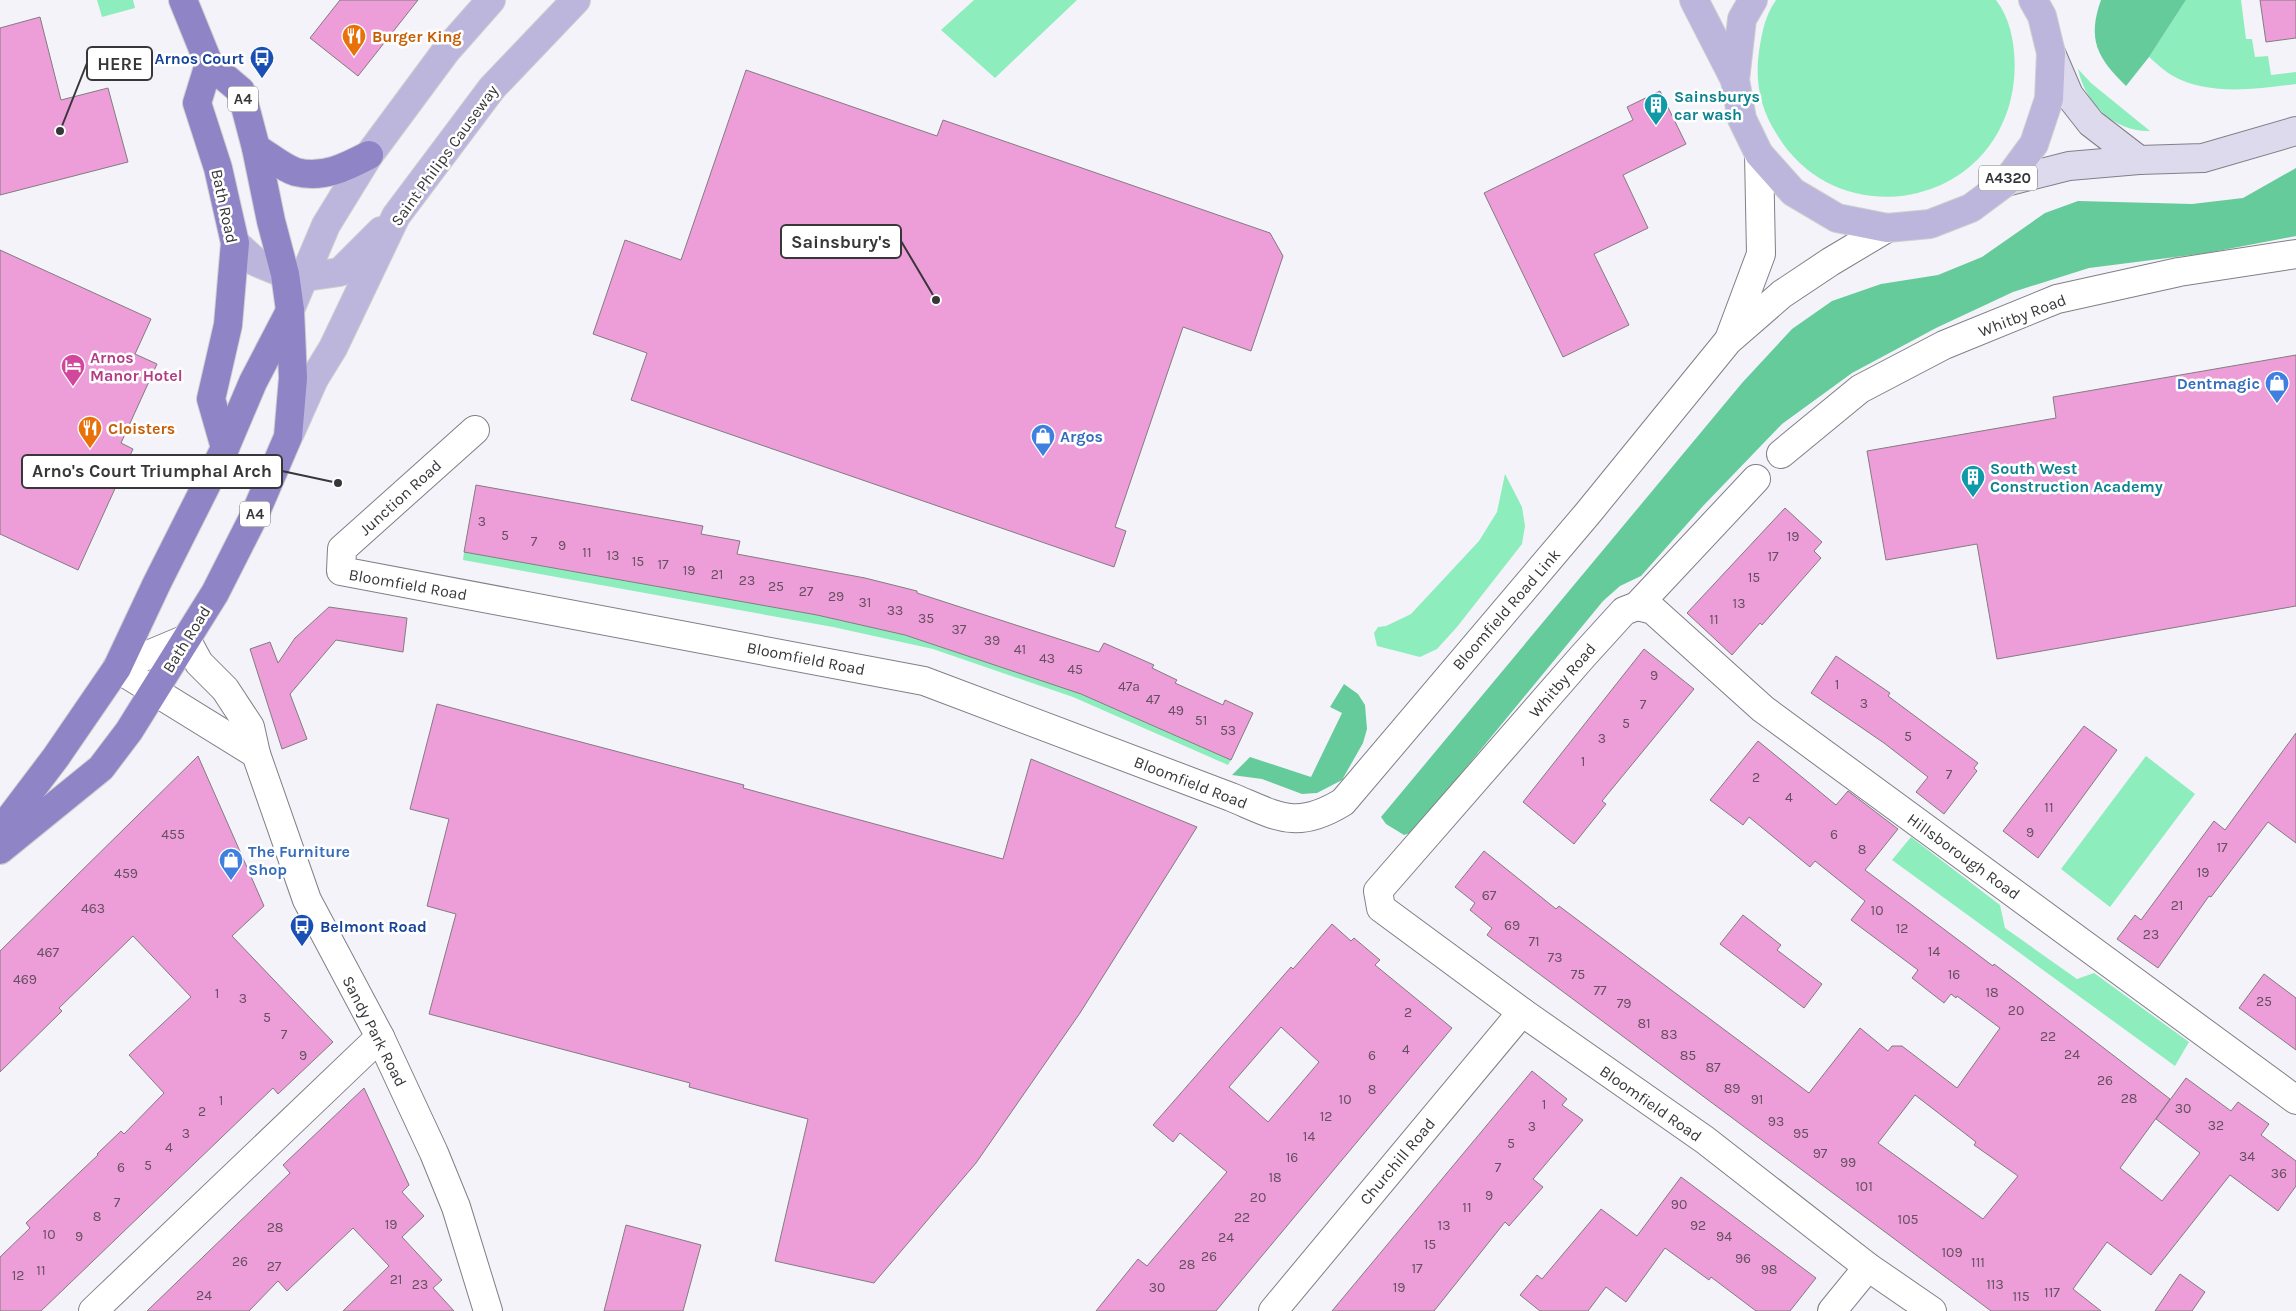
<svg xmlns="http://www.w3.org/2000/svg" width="2296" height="1311" viewBox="0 0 2296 1311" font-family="Karla,sans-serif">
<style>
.green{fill:#8eedbd}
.forest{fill:#65cb9a}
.building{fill:#ed9dd7;stroke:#827c80;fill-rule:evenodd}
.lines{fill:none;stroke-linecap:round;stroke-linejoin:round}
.street-casing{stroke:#807f86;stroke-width:30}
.secondary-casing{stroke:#807f86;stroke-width:30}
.primary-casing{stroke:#cfcfd0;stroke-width:30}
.highway-casing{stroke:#cfcfd0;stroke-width:30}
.street{stroke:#fff;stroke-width:28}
.secondary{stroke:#dddaee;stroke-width:28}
.primary{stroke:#bcb5dc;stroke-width:28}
.highway{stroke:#8f84c5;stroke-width:28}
.labels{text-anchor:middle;stroke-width:5;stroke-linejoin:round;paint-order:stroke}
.number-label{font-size:14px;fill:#645061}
.shield{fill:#fff;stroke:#737375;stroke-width:1}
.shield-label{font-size:15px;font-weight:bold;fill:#37373a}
.food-label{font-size:16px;font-weight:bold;fill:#c56008;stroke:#fff;text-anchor:start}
.transit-label{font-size:16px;font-weight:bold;fill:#164399;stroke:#fff;text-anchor:end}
.culture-label{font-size:16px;font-weight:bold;fill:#0d838f;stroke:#fff;text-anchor:start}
.street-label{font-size:16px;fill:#37373a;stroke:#fff}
.hotel-label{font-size:16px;font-weight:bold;fill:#b23c85;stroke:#fff;text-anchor:start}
.shop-label{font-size:16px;font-weight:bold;fill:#366cbe;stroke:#fff;text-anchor:start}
.leader{fill:none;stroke:#37373a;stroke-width:2}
.callout-dot{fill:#37373a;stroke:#fff;stroke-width:2}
.callout{fill:#fff;stroke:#37373a;stroke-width:2}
.callout-label{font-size:18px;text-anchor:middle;font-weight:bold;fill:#37373a}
</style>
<rect width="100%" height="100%" fill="#f4f3fa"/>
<g class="green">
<polygon points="97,0 133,0 135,8 102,17"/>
<polygon points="974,0 1077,0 995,78 941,30"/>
<path d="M1776 0H1996C2016 25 2018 69 2011 98 1985 211 1834 233 1776 133 1762 111 1756 87 1758 61 1760 41 1764 16 1776 0Z"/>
<path d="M2186 0H2241L2246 39H2252L2255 57 2268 56 2271 75 2296 72V84C2257 89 2209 96 2173 76 2164 71 2156 63 2149 57Z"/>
<path d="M2078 69 2091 83 2150 131C2114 132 2085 103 2078 69Z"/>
<polygon points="1505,474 1522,507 1525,526 1522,544 1457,627 1437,649 1420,657 1377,646 1374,633 1378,627 1386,626 1411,614 1479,541 1497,512"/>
<polygon points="464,552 817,615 905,635 1081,694 1231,760 1228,765 1073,697 933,649 833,627 463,560"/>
<polygon points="2146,756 2195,794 2110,907 2061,869"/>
<polygon points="1911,837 2000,905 2005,928 2077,979 2094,973 2189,1042 2175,1066 1892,860"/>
</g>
<g class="forest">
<path d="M2101 0H2186L2149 57 2126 86C2097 58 2087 39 2101 0Z"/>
<polygon points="2296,168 2296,236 2207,253 2089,268 2013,292 1936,328 1852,373 1782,424 1703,506 1641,576 1620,586 1603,601 1413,832 1404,835 1386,824 1381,817 1742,383 1792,329 1832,301 1881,284 1938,275 1982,257 2045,213 2078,201 2192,204 2243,198"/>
<polygon points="1344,684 1358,694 1365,705 1367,729 1363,743 1342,780 1317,793 1302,794 1262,779 1232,775 1250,757 1311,777 1342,713 1330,707"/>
</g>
<g class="building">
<polygon points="340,0 418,0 358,76 310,38"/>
<polygon points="2260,0 2296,0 2296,38 2266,42"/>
<polygon points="40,17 61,100 108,88 128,162 0,195 0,28"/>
<polygon points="746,70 937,136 943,120 1270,233 1283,256 1251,351 1183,327 1115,527 1126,531 1114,567 631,400 647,353 593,334 625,240 681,260"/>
<polygon points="1660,91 1686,144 1623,175 1648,228 1594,254 1629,325 1563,357 1484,193 1633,120 1627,107"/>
<polygon points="0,250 151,319 135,354 157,364 121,443 133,449 78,570 0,534"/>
<polygon points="2296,355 2296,606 1997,659 1977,544 1886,560 1867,451 2056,418 2053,397"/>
<polygon points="476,485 703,526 701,534 740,541 737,554 865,578 917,591 917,593 1099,652 1104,643 1154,665 1152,668 1177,680 1175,683 1223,705 1225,700 1253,713 1231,760 1081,694 905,635 817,615 464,552"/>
<polygon points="1785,508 1822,542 1814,551 1821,558 1762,625 1760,623 1732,655 1687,613"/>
<polygon points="329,607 407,618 403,652 336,640 290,694 307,739 282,749 250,649 270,642 278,663 295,638"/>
<polygon points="1644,649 1694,689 1602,801 1606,804 1574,844 1523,802"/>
<polygon points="1836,656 1890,693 1888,696 1978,763 1974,768 1977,771 1944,814 1916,792 1928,777 1884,743 1811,693"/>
<polygon points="437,704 744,785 743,788 1003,859 1031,759 1197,827 1080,1013 976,1163 874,1283 775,1261 808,1119 689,1087 690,1083 429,1014 456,914 427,906 449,819 410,809"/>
<polygon points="2084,726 2117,750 2038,858 2003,831"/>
<polygon points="2296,733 2296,843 2268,822 2211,897 2209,896 2158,968 2117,939 2135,915 2141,920 2214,821 2225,830"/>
<path d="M1758 741 1836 805 1848 791 1898 829 1865 870 1993 966 1994 964 2018 982 2170 1099 2120 1168 2162 1201 2200 1153 2156 1119 2186 1078 2231 1111 2238 1102 2269 1124 2261 1135 2296 1161V1186L2278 1211 2230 1175 2151 1275 2107 1242 2073 1289 2101 1311H1991L1487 935 1492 928 1470 910 1475 903 1455 887 1484 851 1556 909 1559 906 1809 1093 1860 1028 1888 1051 1892 1046H1902L1957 1088 2000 1028 1957 996 1956 998 1951 994 1944 1003 1912 978 1918 970 1851 920 1865 901 1815 861 1810 867 1749 817 1743 825 1710 800ZM1915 1095 1976 1142 1974 1145 2018 1176 1983 1219 1878 1143Z"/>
<polygon points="198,756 264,906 232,936 333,1042 278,1094 273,1088 41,1311 0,1311 0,1257 30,1228 26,1223 98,1155 97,1154 121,1131 124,1134 164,1093 129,1055 191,997 133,936 59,1008 62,1011 0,1072 0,951"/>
<polygon points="1743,915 1781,945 1777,950 1822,984 1804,1008 1720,944"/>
<path d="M1332 924 1351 941 1354 938 1380 960 1375 965 1452 1028 1216 1311H1096L1138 1259 1147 1266 1227 1172 1180 1133 1173 1142 1153 1125 1291 967 1293 969ZM1281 1027 1319 1062 1268 1122 1229 1087Z"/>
<polygon points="2264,974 2296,998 2296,1050 2239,1008"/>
<polygon points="1532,1071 1567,1099 1562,1105 1583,1120 1533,1179 1543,1187 1509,1226 1505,1222 1434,1311 1332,1311"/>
<polygon points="364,1088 409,1185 402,1192 424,1216 402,1237 442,1280 433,1288 454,1311 343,1311 389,1266 353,1228 287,1291 278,1281 249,1311 147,1311 290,1173 283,1165"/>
<polygon points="1681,1177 1816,1278 1790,1311 1756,1311 1711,1277 1709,1280 1665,1248 1626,1302 1606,1287 1588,1311 1540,1311 1520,1295 1537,1275 1542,1279 1601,1209 1637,1236"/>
<polygon points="626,1225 701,1245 683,1311 604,1311"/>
<polygon points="2180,1274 2205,1292 2192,1311 2155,1311"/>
</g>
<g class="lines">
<defs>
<g id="street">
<polyline points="1730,337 1761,254 1759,154"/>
<path d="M475 430 342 549 341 571 924 681 1231 797C1277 816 1296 831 1343 802L1588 513 1728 341 1782 294 1830 262 1887 228"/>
<polyline points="1781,454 1860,389 1944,345 2057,299 2179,272 2296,254"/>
<polyline points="1756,479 1637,606 1624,611 1583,656 1378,891 1381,908 1522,1012 1705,1140 1868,1267 1932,1311"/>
<polyline points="1637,606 1653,610 1763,709 2296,1100"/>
<polyline points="117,668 186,639 199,663 225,689 250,727 256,754 307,900 380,1037 434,1153 456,1207 488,1311"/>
<polyline points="117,668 256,754"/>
<polyline points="93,1311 380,1037"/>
<polyline points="1273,1311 1522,1012"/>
<polyline points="1832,1311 1868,1267"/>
</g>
<g id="secondary">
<polyline points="2051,53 2069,95 2091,123 2139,160"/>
<polyline points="2006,182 2069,166 2139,160 2203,158 2296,131"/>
</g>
<g id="primary">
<polyline points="1694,0 1735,80"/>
<polyline points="1753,0 1742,19 1735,80 1742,119 1759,154 1793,192 1837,218 1887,228 1930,224 1971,208 2006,182 2034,144 2049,99 2051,53 2042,16 2033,0"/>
<polyline points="235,243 256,262 285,274 305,277 340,272 381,231"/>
<polyline points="290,310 326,225 369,155 446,51 491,0"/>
<polyline points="290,433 314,379 333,348 396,216 492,88 576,0"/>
</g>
<g id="highway">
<polyline points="183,0 209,64 197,103 218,168 235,243 228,325 211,399 225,448"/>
<path d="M256 148C268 155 283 168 296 172 323 179 346 167 369 155"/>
<polyline points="0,831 56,757 117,668 157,583 225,448 253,382 290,311"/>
<polyline points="0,850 101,768 129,731 215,593 255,514 288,437 293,378 290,310 285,274 271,221 256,148 241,91 209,64"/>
</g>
</defs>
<use href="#street" class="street-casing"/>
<use href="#secondary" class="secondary-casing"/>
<use href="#primary" class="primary-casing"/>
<use href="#highway" class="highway-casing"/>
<use href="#street" class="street"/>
<use href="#secondary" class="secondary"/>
<use href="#primary" class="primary"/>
<use href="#highway" class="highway"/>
</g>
<defs>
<symbol id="restaurant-pin" viewBox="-11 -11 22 30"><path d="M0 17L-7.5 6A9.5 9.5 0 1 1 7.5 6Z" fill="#e8710a" stroke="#fff"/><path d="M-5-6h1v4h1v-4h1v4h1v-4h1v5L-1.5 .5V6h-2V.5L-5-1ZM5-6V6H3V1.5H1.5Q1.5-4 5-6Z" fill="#fff"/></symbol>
<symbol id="bus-pin" viewBox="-11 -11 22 30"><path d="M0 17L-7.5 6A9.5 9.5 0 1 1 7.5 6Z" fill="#1a4fb4" stroke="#fff"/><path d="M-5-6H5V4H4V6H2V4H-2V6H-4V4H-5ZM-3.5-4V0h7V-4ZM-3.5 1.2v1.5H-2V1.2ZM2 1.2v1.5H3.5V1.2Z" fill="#fff"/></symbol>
<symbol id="building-pin" viewBox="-11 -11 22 30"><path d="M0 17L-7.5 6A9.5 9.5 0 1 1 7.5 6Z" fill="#0f9aa8" stroke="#fff"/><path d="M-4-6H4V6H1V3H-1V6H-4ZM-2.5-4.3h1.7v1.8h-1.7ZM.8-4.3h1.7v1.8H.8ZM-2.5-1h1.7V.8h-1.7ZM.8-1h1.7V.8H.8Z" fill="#fff"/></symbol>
<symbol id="hotel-pin" viewBox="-11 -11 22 30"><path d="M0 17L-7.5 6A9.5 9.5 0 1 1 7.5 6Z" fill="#d1479c" stroke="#fff"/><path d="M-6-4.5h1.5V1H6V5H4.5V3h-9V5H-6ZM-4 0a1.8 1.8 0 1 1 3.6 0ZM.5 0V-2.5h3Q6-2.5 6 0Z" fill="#fff"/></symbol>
<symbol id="shop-pin" viewBox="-11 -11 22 30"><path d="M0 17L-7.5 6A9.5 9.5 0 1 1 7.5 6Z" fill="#3f7fe0" stroke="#fff"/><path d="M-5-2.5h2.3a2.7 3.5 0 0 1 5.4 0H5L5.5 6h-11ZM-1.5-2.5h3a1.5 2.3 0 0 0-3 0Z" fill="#fff"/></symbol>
</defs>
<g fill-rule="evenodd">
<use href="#restaurant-pin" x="340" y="22" width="28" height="38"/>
<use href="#bus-pin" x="248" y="44" width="28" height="38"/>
<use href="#building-pin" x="1642" y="91" width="28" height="38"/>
<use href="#hotel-pin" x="59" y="352" width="28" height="38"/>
<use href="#shop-pin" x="2263" y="369" width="28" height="38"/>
<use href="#restaurant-pin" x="76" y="414" width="28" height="38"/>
<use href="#shop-pin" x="1029" y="422" width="28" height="38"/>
<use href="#building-pin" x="1959" y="463" width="28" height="38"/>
<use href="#shop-pin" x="217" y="846" width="28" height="38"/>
<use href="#bus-pin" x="288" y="912" width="28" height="38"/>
</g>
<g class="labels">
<g class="number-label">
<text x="482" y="526">3</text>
<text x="505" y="540">5</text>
<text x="1793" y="541">19</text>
<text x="534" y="546">7</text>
<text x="562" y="550">9</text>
<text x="587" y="557">11</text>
<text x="613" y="560">13</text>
<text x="1773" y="561">17</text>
<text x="638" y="566">15</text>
<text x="663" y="569">17</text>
<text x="689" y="575">19</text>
<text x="717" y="579">21</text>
<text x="1754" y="582">15</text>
<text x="747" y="585">23</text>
<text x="776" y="591">25</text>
<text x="806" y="596">27</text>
<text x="836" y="601">29</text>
<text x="865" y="607">31</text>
<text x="1739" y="608">13</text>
<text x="895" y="615">33</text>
<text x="926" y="623">35</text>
<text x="1714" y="624">11</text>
<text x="959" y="634">37</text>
<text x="992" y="645">39</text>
<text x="1020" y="654">41</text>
<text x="1047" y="663">43</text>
<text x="1075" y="674">45</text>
<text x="1654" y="680">9</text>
<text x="1837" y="689">1</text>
<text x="1129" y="691">47a</text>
<text x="1153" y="704">47</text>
<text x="1864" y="708">3</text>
<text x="1643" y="709">7</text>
<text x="1176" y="715">49</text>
<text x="1201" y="725">51</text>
<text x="1626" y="728">5</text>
<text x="1228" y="735">53</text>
<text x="1908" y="741">5</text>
<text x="1602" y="743">3</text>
<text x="1583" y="766">1</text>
<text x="1949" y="779">7</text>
<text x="1756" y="782">2</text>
<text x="1789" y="802">4</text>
<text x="2049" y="812">11</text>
<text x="2030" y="837">9</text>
<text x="173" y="839">455</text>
<text x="1834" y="839">6</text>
<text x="2222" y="852">17</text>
<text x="1862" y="854">8</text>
<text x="2203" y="877">19</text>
<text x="126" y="878">459</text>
<text x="1489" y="900">67</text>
<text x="2177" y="910">21</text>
<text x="93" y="913">463</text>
<text x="1877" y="915">10</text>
<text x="1512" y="930">69</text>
<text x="1902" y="933">12</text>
<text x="2151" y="939">23</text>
<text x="1534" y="946">71</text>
<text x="1934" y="956">14</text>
<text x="48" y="957">467</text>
<text x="1555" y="962">73</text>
<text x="1578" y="979">75</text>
<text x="1954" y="979">16</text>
<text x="25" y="984">469</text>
<text x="1600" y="995">77</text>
<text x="1992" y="997">18</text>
<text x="217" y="998">1</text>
<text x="243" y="1003">3</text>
<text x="2264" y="1006">25</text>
<text x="1624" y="1008">79</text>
<text x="2016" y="1015">20</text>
<text x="1408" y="1017">2</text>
<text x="267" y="1022">5</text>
<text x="1644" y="1028">81</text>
<text x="284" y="1039">7</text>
<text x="1669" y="1039">83</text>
<text x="2048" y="1041">22</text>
<text x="1406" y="1054">4</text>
<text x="2072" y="1059">24</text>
<text x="303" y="1060">9</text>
<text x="1372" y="1060">6</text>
<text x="1688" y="1060">85</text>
<text x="1713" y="1072">87</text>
<text x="2105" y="1085">26</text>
<text x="1732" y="1093">89</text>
<text x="1372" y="1094">8</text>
<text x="2129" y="1103">28</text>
<text x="1345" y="1104">10</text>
<text x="1757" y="1104">91</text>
<text x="221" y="1105">1</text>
<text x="1544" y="1109">1</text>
<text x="2183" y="1113">30</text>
<text x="202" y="1116">2</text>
<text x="1326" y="1121">12</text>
<text x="1776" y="1126">93</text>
<text x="2216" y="1130">32</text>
<text x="1532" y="1131">3</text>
<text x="186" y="1138">3</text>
<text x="1801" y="1138">95</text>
<text x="1309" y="1141">14</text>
<text x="1511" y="1148">5</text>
<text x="169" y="1152">4</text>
<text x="1820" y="1158">97</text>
<text x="2247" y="1161">34</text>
<text x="1292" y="1162">16</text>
<text x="1848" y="1167">99</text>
<text x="148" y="1170">5</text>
<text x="121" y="1172">6</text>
<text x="1498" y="1172">7</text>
<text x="2279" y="1178">36</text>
<text x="1275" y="1182">18</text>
<text x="1864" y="1191">101</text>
<text x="1489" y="1200">9</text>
<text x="1258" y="1202">20</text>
<text x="117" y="1207">7</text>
<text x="1679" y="1209">90</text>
<text x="1467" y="1212">11</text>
<text x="97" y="1221">8</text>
<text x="1242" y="1222">22</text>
<text x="1908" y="1224">105</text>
<text x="391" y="1229">19</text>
<text x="1444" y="1230">13</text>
<text x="1698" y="1230">92</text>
<text x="275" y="1232">28</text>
<text x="49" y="1239">10</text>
<text x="79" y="1241">9</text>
<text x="1724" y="1241">94</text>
<text x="1226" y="1242">24</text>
<text x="1430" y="1249">15</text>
<text x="1952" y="1257">109</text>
<text x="1209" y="1261">26</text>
<text x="1743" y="1263">96</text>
<text x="240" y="1266">26</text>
<text x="1978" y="1267">111</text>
<text x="1187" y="1269">28</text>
<text x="274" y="1271">27</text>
<text x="1417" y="1273">17</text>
<text x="1769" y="1274">98</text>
<text x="41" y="1275">11</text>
<text x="18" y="1280">12</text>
<text x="396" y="1284">21</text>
<text x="420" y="1289">23</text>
<text x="1995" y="1289">113</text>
<text x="1157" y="1292">30</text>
<text x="1399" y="1292">19</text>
<text x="2052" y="1297">117</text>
<text x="204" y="1300">24</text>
<text x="2021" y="1301">115</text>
</g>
<g class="shield">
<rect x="228" y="86.5" width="30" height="25" rx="4"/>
<rect x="1979" y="165.5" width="58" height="25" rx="4"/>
<rect x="240" y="501.5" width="30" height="25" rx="4"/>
</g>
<g class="shield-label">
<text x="243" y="104">A4</text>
<text x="2008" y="183">A4320</text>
<text x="255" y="519">A4</text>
</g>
<g class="food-label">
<text x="372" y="42">Burger King</text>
<text x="108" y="434">Cloisters</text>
</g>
<g class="transit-label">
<text x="244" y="64">Arnos Court</text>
<text x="320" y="932" text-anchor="start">Belmont Road</text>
</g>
<g class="culture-label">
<text x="1674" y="102">Sainsburys<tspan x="1674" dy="18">car wash</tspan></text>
<text x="1990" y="474">South West<tspan x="1990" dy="18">Construction Academy</tspan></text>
</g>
<g class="street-label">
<text transform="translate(444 155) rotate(-54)" y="6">Saint Philips Causeway</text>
<text transform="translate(225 206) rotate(78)" y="6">Bath Road</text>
<text transform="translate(2022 315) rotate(-21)" y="6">Whitby Road</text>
<text transform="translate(400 497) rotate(-42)" y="6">Junction Road</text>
<text transform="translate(408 584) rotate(10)" y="6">Bloomfield Road</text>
<text transform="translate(1506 609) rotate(-49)" y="6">Bloomfield Road Link</text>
<text transform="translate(186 639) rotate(-58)" y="6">Bath Road</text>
<text transform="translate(806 658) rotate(11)" y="6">Bloomfield Road</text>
<text transform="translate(1562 680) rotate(-49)" y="6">Whitby Road</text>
<text transform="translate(1191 782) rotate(21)" y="6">Bloomfield Road</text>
<text transform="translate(1964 856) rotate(36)" y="6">Hillsborough Road</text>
<text transform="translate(375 1031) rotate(63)" y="6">Sandy Park Road</text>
<text transform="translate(1651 1103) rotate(35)" y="6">Bloomfield Road</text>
<text transform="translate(1397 1161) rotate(-50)" y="6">Churchill Road</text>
</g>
<g class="hotel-label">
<text x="90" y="363">Arnos<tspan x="90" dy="18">Manor Hotel</tspan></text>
</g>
<g class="shop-label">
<text x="2260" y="389" text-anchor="end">Dentmagic</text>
<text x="1060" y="442">Argos</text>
<text x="248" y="857">The Furniture<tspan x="248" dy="18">Shop</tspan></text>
</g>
</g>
<path class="leader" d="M60 131L87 63M936 300L901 241M338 483L282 471"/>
<g class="callout-dot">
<circle cx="60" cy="131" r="5"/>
<circle cx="936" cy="300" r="5"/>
<circle cx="338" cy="483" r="5"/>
</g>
<g class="callout">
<rect x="87" y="47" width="65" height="33" rx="5"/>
<rect x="781" y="225" width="120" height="33" rx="5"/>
<rect x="22" y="455" width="260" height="33" rx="5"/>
</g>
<g class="callout-label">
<text x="120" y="70">HERE</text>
<text x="841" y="248">Sainsbury's</text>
<text x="152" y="477">Arno's Court Triumphal Arch</text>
</g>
</svg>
